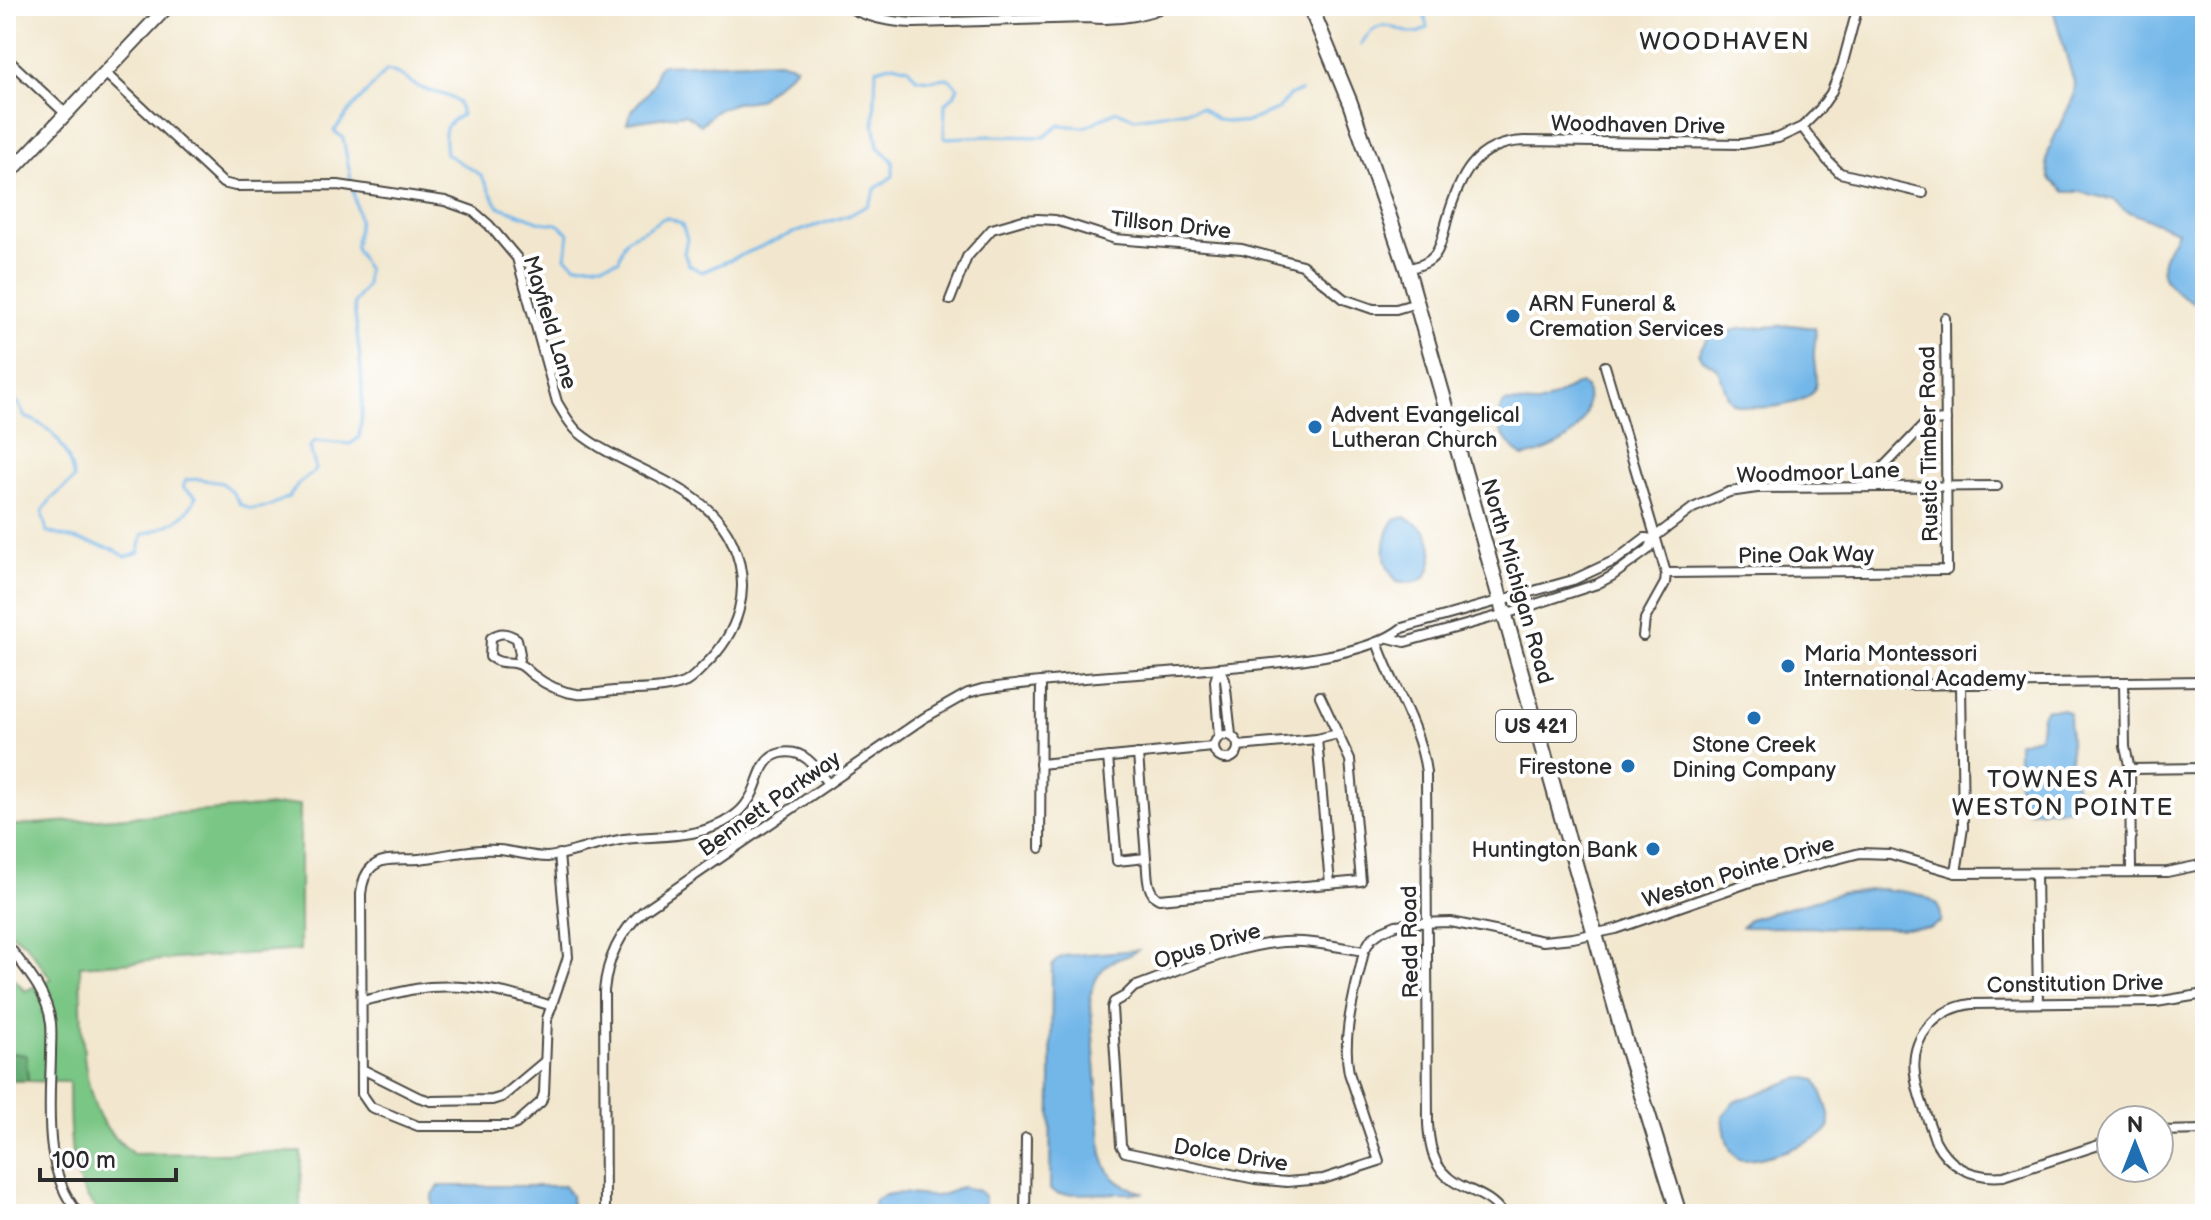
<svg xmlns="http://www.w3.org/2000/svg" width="2211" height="1220" viewBox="0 0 2211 1220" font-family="'Balsamiq Sans',sans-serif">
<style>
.green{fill:#7ac685;stroke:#527858;stroke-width:2}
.forest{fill:#63ab72;stroke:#476b4e;stroke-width:2}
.water{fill:#73b7e9;stroke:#4f718a;stroke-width:2}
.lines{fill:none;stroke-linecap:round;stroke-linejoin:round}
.stream{stroke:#73b7e9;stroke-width:3}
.minor-casing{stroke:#494743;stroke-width:12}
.secondary-casing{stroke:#494743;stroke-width:16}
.primary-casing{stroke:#494743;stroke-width:18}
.minor{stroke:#fff;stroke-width:8}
.secondary{stroke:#fff;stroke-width:12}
.primary{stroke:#fff;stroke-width:14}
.poi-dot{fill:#1f6fb2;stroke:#fff;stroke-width:3}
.labels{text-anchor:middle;stroke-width:8;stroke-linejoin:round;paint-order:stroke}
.shield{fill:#fff;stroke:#6b6b6b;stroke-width:2}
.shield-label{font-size:20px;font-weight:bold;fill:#2b2b2b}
.street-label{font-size:22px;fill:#2b2b2b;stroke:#fff}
.poi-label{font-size:22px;fill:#2b2b2b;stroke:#fff;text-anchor:start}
.neighbourhood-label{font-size:24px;letter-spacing:2px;fill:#2b2b2b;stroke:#fff}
</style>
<rect width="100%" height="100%" fill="#fff"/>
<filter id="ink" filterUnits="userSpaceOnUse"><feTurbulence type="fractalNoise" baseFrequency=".0125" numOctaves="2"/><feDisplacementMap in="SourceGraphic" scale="16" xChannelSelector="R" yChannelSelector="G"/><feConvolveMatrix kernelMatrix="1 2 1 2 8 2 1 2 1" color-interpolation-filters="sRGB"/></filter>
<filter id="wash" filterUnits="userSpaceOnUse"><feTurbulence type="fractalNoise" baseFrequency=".006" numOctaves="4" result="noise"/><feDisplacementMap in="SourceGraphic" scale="32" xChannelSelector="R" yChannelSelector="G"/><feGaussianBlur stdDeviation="1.8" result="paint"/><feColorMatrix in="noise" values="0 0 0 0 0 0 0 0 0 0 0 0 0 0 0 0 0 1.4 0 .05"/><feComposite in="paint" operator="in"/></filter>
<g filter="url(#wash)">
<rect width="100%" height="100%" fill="#f2e7ce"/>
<path class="green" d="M300 804V950L80 966C82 1013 78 1096 110 1132 117 1140 125 1147 133 1154L301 1152 300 1214H101C65 1181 70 1127 69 1082L28 1081 26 1056 6 1052V970L25 991 51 979 26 944 6 929V826Z"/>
<polygon class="forest" points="6,1052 26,1055 28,1081 6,1081"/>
<g class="water">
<path d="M2052 6H2205V309C2187 298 2157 287 2163 260 2166 250 2173 241 2177 231L2124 210 2113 200 2080 192H2065L2050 179 2046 160 2052 142 2073 98 2075 86Z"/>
<path d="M779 61 796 66 793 70 758 100 735 103 715 111 701 125 685 114 627 123C630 106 647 98 654 83 656 78 656 73 657 69L661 65Z"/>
<path d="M1791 325 1815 328C1817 337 1814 344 1814 353 1813 364 1819 379 1814 390 1806 407 1745 413 1732 402 1723 393 1724 378 1716 368 1710 362 1702 361 1698 353L1708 338 1738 329Z"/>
<path d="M1580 384 1586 387C1595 429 1559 450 1523 457 1507 444 1489 423 1504 403 1516 400 1526 405 1538 404 1550 402 1566 388 1580 384Z"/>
<path d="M1405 517C1412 521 1421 526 1426 532 1436 546 1435 577 1416 582 1410 584 1403 582 1397 581 1380 564 1382 539 1394 520Z"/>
<polygon points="2046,709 2062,709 2069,713 2071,769 2078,793 2073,808 2028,811 2021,805 2018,799 2018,742 2039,737 2042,715"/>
<path d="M1880 889C1901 891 1945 892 1941 922L1930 928 1742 927 1749 919 1840 893Z"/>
<path d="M1138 950C1130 957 1122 957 1113 961 1099 969 1094 982 1090 996L1102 1155C1110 1180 1119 1185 1144 1193L1058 1194 1050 1190 1052 966 1058 959 1064 956Z"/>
<path d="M1807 1078 1816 1080C1820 1089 1834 1118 1829 1128 1823 1141 1747 1167 1737 1158 1727 1150 1724 1128 1723 1116L1734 1102 1796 1079Z"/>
<polygon points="439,1186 564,1186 571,1195 572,1211 570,1214 435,1214 433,1212 432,1196"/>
<path d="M961 1187C977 1189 989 1191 984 1209L978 1212 955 1214H872L875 1200C893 1187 915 1197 935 1196 945 1195 953 1191 961 1187Z"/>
</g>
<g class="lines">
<g class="stream">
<path d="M1361 44C1388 3 1402 47 1427 28L1423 6"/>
<path d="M6 398 18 403 25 417C54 426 69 451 74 479 61 492 51 496 42 512L47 532 113 549 126 557 139 552 142 535C165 527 188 520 196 496L183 488 186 480 199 479 222 483 232 492 240 504 251 509 267 507 289 497 297 485 316 470 310 447 315 441 350 444 359 438C367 391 358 350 354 303L366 286 367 270 355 247 359 221 343 138 334 131 353 107 387 70C405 74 407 82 421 88 437 95 442 91 458 102L462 115C441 124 444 134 446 154L481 175 498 206 541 222 557 224 569 233 566 257 576 265 603 264 619 260C626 232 627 240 648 228 665 218 662 213 682 224L687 239 684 253 689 265 702 272 793 233 850 215 868 205 876 188 893 176V161L878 147 874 122 876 69 894 64 908 68 916 78 929 80 948 78 958 87 954 96 945 103 944 138 991 136 1044 137 1060 125 1085 127 1117 111 1135 118 1201 108 1217 120 1244 123 1277 110 1289 96 1300 91"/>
</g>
</g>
</g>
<g filter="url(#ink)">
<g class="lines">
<defs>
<g id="minor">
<path d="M847 6C867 18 890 22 914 23L1088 18C1116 21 1141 17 1167 6"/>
<polyline points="6,16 16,6"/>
<polyline points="1093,17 1133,6"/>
<polyline points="6,58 65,113"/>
<path d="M104 72 223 183 235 186 338 185 445 201 473 211 489 225 517 258 557 402C563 412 569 424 578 432 626 472 706 482 733 544 753 590 738 634 704 666 698 672 693 678 686 682 665 691 637 689 614 691 602 692 589 695 577 694 560 692 546 685 533 675 529 672 523 665 518 664 507 660 503 666 490 657L491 638C501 631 508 633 517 639L520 654 518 663"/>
<polyline points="1802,127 1828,161 1840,173 1923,193"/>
<path d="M1407 269C1417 266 1428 264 1435 255 1442 245 1444 231 1447 220 1459 178 1474 143 1524 141L1742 144 1778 138 1802 127 1820 109 1831 93 1842 66 1858 6"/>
<polyline points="950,300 967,257 992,229 1023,220 1038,219 1055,220 1115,239 1242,249 1302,265 1344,299 1373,309 1396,309 1417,303"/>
<polyline points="1605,366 1666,573 1665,583 1645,619 1643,636"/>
<polyline points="1864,487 1923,426 1932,421 1946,420"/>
<polyline points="1666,573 1947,570 1945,318"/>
<polyline points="1389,638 1405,642 1505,614 1597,584 1612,576 1649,549 1656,536 1693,508 1729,492 1757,488 1997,486"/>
<path d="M1377 642C1392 686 1420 726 1426 772L1428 1124C1430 1155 1436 1176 1468 1189 1483 1196 1493 1200 1503 1214"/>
<polyline points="1219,668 1225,680 1231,735"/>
<polyline points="2124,682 2125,747 2130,769 2131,872"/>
<polyline points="1895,685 2205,681"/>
<circle cx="1226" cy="747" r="12"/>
<polyline points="1219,737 1215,681 1219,668"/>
<polyline points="1317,739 1330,884"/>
<polyline points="1238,746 1317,739 1338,734"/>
<polyline points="1108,757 1117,861 1146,858 1138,754"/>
<polyline points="1040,764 1213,747"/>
<polyline points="2130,769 2205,768"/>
<polyline points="1040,848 1041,683"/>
<path d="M559 854 568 957 547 1019 544 1093 541 1102 516 1124 510 1126H418L371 1107 362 1094 361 894C362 884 364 874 372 867 374 865 381 861 383 861 394 858 408 860 419 859 446 856 471 848 498 850 514 851 531 857 547 857 562 856 579 849 594 846 604 843 614 841 624 839 660 835 700 839 731 818 737 814 744 808 748 801 760 786 758 758 781 753 804 748 816 767 828 784"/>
<path d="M1146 858C1148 872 1145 892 1159 899L1361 881 1350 760 1320 696"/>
<polyline points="1956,873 1963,828 1961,685"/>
<polyline points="2036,873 2038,1003"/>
<path d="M6 943C24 967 47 991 51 1023 52 1033 51 1044 51 1054 50 1107 42 1170 79 1214"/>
<path d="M1364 951C1337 947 1310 940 1283 942 1232 946 1182 970 1134 987L1125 996 1114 1002 1112 1008 1121 1145 1125 1152 1255 1179 1287 1182 1323 1179 1379 1161 1349 1073C1341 1034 1356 990 1364 951L1371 939 1382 931 1396 925 1414 923 1451 922 1543 941 1573 938 1616 929 1756 880 1860 853 1890 854 1956 873 2167 872 2205 864"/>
<path d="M363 1001C385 996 408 989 430 987 473 984 512 993 552 1006"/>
<polyline points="362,1069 418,1097 431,1101 492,1100 502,1097 545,1061"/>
<polyline points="2159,1131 2205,1130"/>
<path d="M2111 1141 2004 1176C1973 1179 1949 1167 1935 1140 1928 1118 1917 1096 1915 1074 1910 1037 1936 1009 1971 1004L2156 1002 2205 994"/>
<path d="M605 1214 604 991C607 959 619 933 643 911L924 718 968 693 982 689C1057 678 1133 675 1207 669 1259 664 1362 660 1402 628L1573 580 1616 560 1645 538 1653 539"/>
<polyline points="1025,1214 1026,1138"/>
</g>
<polyline id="secondary" points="6,177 168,6"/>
<polyline id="primary" points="1310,6 1350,103 1407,269 1626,1044 1679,1214"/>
</defs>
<use href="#minor" class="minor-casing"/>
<use href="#secondary" class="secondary-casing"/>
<use href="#primary" class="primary-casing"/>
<use href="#minor" class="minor"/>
<use href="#secondary" class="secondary"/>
<use href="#primary" class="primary"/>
</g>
</g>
<g class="poi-dot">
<circle cx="1513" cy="316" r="8"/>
<circle cx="1315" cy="427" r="8"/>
<circle cx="1788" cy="666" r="8"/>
<circle cx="1754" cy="718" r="8"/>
<circle cx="1628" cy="766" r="8"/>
<circle cx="1653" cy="849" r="8"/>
</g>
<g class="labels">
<rect class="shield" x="1496" y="710" width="80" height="32" rx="6"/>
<g class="shield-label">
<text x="1536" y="733">US 421</text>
</g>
<g class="street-label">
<text transform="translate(1638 124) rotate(1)" y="8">Woodhaven Drive</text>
<text transform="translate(1171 224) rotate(6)" y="8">Tillson Drive</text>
<text transform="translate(551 322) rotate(73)" y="8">Mayfield Lane</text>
<text transform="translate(1928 444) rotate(-91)" y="8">Rustic Timber Road</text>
<text transform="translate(1818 472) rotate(-2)" y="8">Woodmoor Lane</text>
<text transform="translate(1806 554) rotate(-1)" y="8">Pine Oak Way</text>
<text transform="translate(1518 581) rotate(74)" y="8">North Michigan Road</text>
<text transform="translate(769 803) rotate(-35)" y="8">Bennett Parkway</text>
<text transform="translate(1738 871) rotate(-17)" y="8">Weston Pointe Drive</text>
<text transform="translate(1409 942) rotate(-91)" y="8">Redd Road</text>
<text transform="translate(1207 945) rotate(-17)" y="8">Opus Drive</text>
<text transform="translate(2075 983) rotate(-1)" y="8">Constitution Drive</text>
<text transform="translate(1231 1154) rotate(9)" y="8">Dolce Drive</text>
</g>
<g class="poi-label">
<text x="1529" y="311">ARN Funeral &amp;<tspan x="1529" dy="25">Cremation Services</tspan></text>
<text x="1331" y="422">Advent Evangelical<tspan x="1331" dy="25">Lutheran Church</tspan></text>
<text x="1804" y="661">Maria Montessori<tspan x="1804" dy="25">International Academy</tspan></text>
<text x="1754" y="752" text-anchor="middle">Stone Creek<tspan x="1754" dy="25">Dining Company</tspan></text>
<text x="1612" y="774" text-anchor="end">Firestone</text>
<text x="1637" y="857" text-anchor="end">Huntington Bank</text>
</g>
<g class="neighbourhood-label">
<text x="1725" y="49">WOODHAVEN</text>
<text x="2063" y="787">TOWNES AT<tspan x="2063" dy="28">WESTON POINTE</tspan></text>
</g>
</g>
<rect width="2211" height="1220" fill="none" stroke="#fff" stroke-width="32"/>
<g transform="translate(2135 1144)"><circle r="38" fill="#ffffff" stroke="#aaaaaa" stroke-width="2"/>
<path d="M0-6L14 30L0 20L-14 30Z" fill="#1f6fb2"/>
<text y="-12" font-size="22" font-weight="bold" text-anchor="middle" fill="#2b2b2b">N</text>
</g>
<path d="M40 1168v12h136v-12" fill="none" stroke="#2b2b2b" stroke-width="4"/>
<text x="52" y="1168" font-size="24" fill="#2b2b2b" stroke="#ffffff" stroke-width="6" paint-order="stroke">100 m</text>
</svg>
